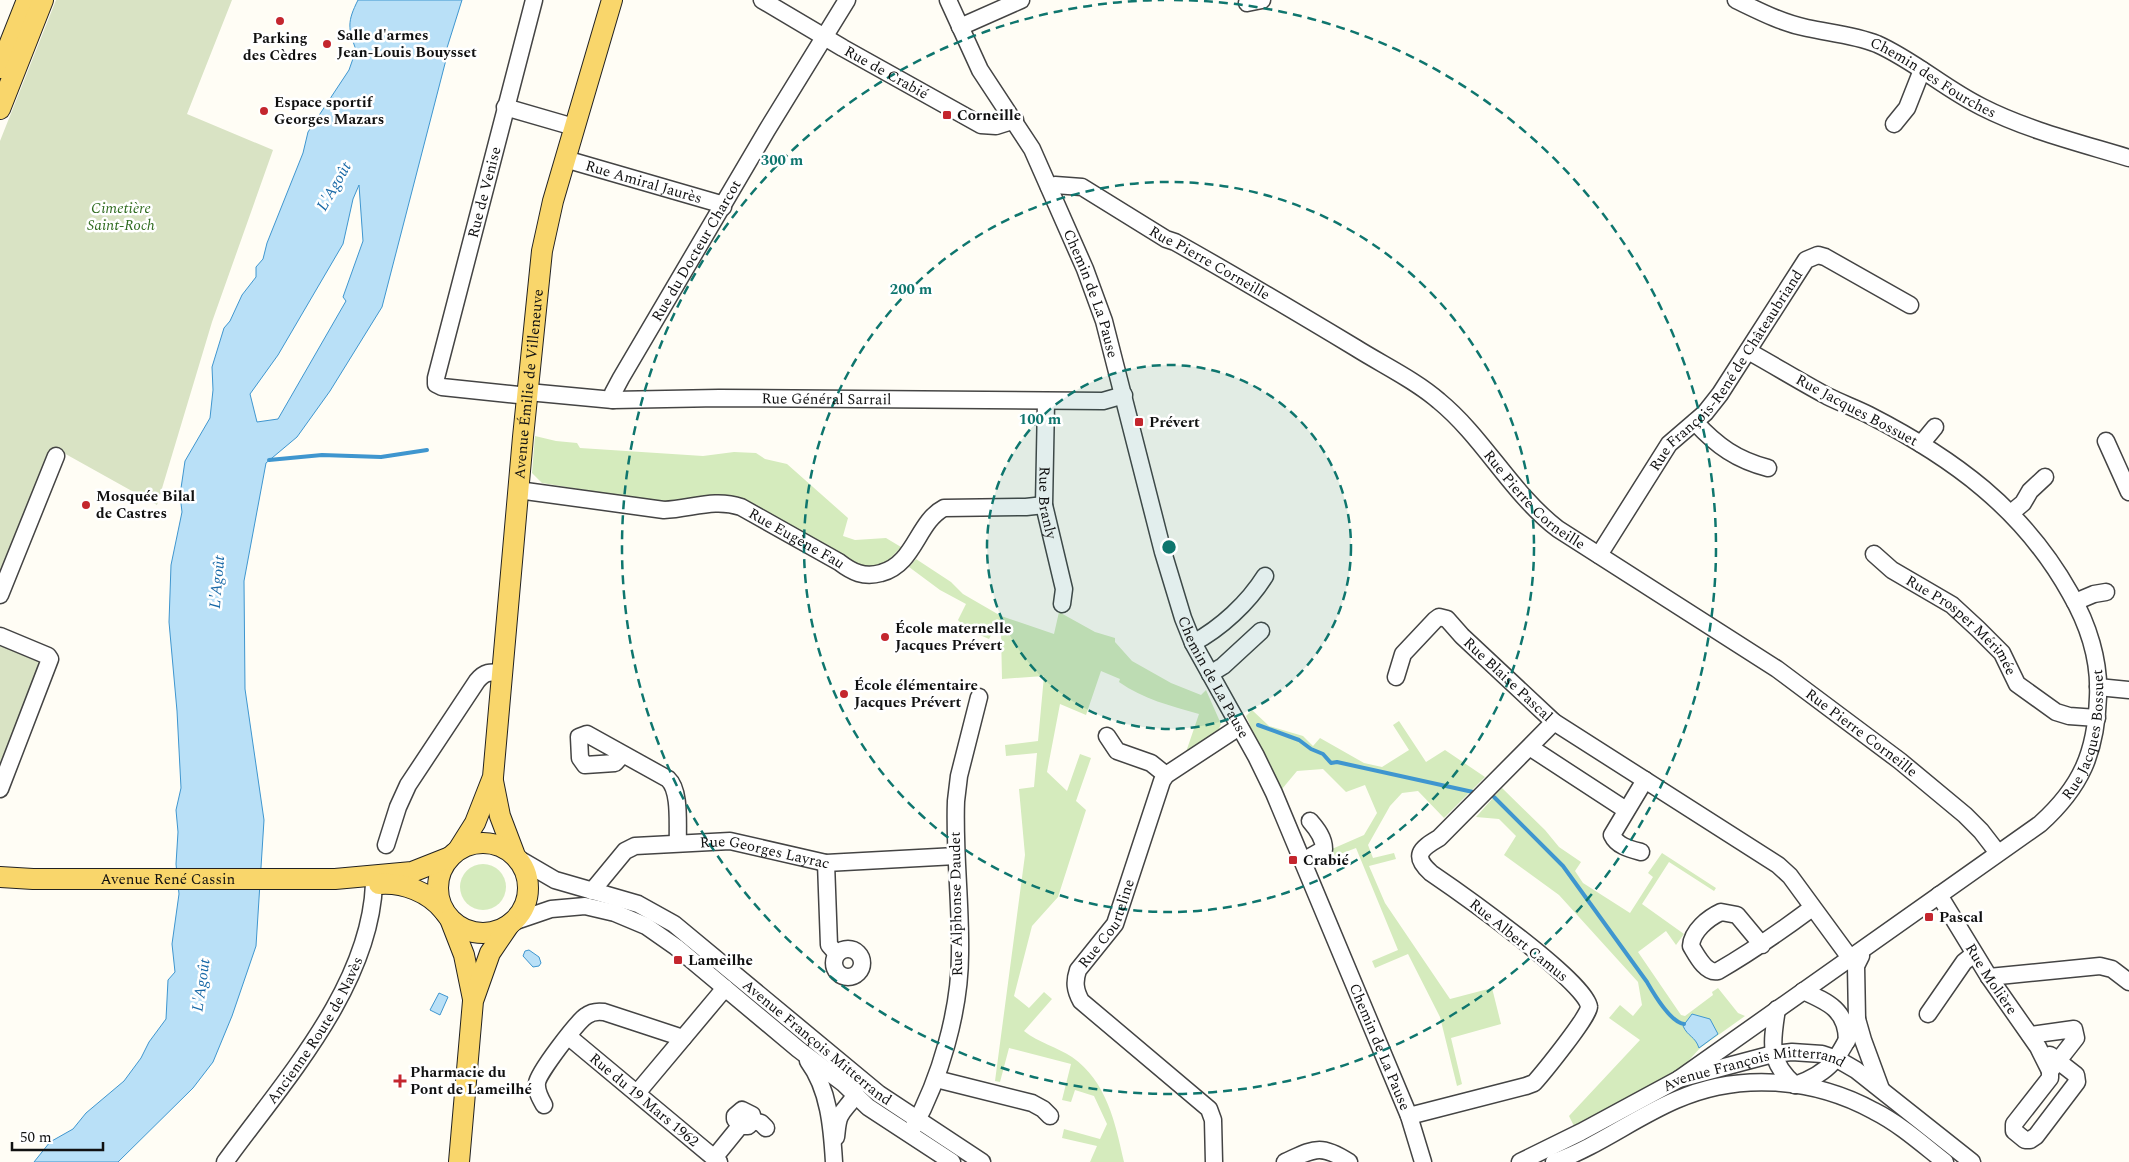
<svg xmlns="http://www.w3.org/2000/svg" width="2129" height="1162" viewBox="0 0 2129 1162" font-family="Spectral,serif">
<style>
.green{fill:#d5ebbd}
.cemetery{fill:#d9e3c4}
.water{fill:#b9e0f7;stroke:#3f96cf;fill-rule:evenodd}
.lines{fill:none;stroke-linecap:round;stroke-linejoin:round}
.stream{stroke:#3f96cf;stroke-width:4}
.minor-casing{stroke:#444;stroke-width:19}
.major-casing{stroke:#222;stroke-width:22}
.minor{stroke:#fff;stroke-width:16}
.major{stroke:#f9d66b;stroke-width:20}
.ring{fill:none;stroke:#0f766e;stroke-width:2.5;stroke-dasharray:9 6}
.poi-dot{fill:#c4262e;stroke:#fff;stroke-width:2}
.labels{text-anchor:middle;stroke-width:5;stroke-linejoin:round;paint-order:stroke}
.poi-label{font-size:15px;font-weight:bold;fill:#111;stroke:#fff;text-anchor:start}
.street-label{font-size:15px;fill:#111;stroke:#fff}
.park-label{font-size:15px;font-style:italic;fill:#2f6b1f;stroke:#fff}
.water-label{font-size:16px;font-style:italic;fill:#1768a6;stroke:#fff}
.centre{fill:#0f766e;stroke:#fff;stroke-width:2.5}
.ring-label{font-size:15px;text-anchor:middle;font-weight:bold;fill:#0f766e;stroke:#fff;stroke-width:5;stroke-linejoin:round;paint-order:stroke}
</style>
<rect width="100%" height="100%" fill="#fffdf5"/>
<g class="green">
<path d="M535 436 556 441 577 443 580 448 703 456 734 452 756 453 765 459 787 464 848 518 843 536 855 540 886 538 901 547C886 564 879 570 856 564L738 498 717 495 673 501H652L542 483 532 473Z"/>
<path d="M916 559 951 582 963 594 1001 616 1054 634 1059 612 1095 632 1115 638V642L1132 661 1171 683 1201 695 1206 690 1221 724 1218 731 1186 752 1199 714C1171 706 1143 699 1119 682L1120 679 1101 671 1086 715 1060 704 1047 772 1067 791 1080 754 1091 758 1076 801 1086 810 1058 897 1032 926 1014 996 1029 1008 1044 992 1052 999 1024 1031C1039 1043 1057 1047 1072 1057 1107 1082 1115 1122 1124 1162H1090L1097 1146 1062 1138 1064 1129 1100 1139 1107 1124 1094 1096 1075 1090 1071 1102 1062 1100 1071 1064 1009 1048 1000 1082 995 1081 1025 855 1019 789 1034 787 1037 753 1006 756 1005 745 1038 741 1044 676 1002 679 1001 632 994 630 989 639 966 629 958 620 966 604 940 590 909 567Z"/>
<polygon points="1252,710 1269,726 1303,736 1313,746 1320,738 1364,763 1382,767 1409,750 1393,725 1399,721 1426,762 1445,750 1485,777 1444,818 1418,791 1402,793 1390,806 1368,845 1373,858 1394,853 1396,859 1369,866 1385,903 1450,999 1492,988 1501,1024 1451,1038 1462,1084 1457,1086 1440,1017 1408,954 1375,968 1372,961 1398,950 1356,848 1335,856 1332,849 1364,835 1377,813 1365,785 1346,792 1323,769 1297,771 1282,789 1249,729 1250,725 1246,716"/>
<polygon points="1502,788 1545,830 1559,847 1581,862 1575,871 1583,883 1630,913 1653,877 1648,873 1662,853 1716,888 1714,891 1669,862 1642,904 1684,934 1676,945 1666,931 1638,952 1681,1015 1685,1016 1713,995 1712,992 1718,988 1738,1013 1745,1016 1700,1048 1683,1067 1666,1078 1575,1128 1569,1116 1640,1040 1609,1018 1620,1005 1633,1016 1642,1005 1638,982 1559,895 1504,855 1516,836 1499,819 1476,817"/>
<circle cx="483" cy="887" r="23"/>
</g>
<g class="cemetery">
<polygon points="56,0 232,0 187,114 273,150 212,322 157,505 53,447 0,579 0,141"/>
<polygon points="0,643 46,661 0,777"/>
</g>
<g class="water">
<path d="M358 0H462L446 51 448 52 382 307 330 391 297 437 266 463 244 581 245 689 264 820 256 946 232 1016 213 1062 193 1088 118 1162H34L50 1142 73 1129 86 1113 124 1081 141 1058 149 1042 166 1019 168 980 175 972 172 944 179 894 176 864 178 832 176 810 181 788 177 711 169 622 171 565 182 512 180 495 185 461 210 418 213 390 212 367 224 328 230 321 242 295 256 277V267L263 259 267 243 303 153 308 132 349 70 356 50C348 28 347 22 358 0ZM359 185 363 241 343 297 346 301 278 419 257 422 250 394 278 355 343 244 353 199Z"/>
<polygon points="529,950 539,957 541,963 539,966 533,967 523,956 525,951"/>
<polygon points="439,993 448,997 440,1015 430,1010"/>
<path d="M1692 1014 1710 1019 1718 1034 1699 1048C1695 1036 1688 1037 1683 1026Z"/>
</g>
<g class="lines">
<g class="stream">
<polyline points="269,460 322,455 381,457 427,450"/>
<polyline points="1258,725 1299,740 1311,749 1323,754 1331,763 1337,762 1473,792"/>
<path d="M1494 797 1563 866 1647 982C1654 994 1670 1022 1684 1024"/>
</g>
<defs>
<g id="minor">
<path id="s1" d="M762 0 843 48 981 125 996 126 1015 120"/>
<path id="s2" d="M948 0 980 70 1032 149 1085 269 1104 321 1163 552 1183 618 1193 643 1256 756 1274 793 1409 1116 1423 1162"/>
<path id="s3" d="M1736 0C1759 11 1782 23 1807 28 1830 33 1855 35 1877 44 1915 61 1945 89 1982 107 2027 130 2080 143 2129 158"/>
<polyline points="1247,3 1262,0"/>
<polyline points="960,27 1021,0"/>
<polyline points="505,107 574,127"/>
<polyline points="1894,124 1907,108 1922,70"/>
<path id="s4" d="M565 159 717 203 723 207"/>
<path id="s5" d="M1049 187 1055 185 1082 187 1166 239 1175 242C1236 276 1296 312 1356 348 1383 365 1415 380 1439 401 1484 438 1511 493 1558 529L1777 669 1900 761 1965 815 1981 831 1998 853"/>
<path id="s6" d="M528 392 613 400 719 398 1103 401 1124 395"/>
<path id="s7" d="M528 396 442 387 436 384V378L534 0"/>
<path id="s8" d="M613 400V393L621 378 767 130 847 0"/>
<path id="s9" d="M1046 402 1044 505 1064 589 1062 604"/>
<path d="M1695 422C1717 446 1737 460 1768 468"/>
<polyline points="2106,441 2129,492"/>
<polyline points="1921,444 1935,427"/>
<path id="s10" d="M518 490 664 510C691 509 714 498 741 507L839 562C852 572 864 578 881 573 915 564 917 522 944 508L1026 507 1044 505"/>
<polyline points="2011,513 2023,503 2030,491 2045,477"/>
<path id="s11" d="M1874 554 1892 570 1952 605 1978 629 2002 653 2017 684 2056 712 2069 716 2097 718"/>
<path id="s12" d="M1599 555 1669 444 1705 413 1720 394 1806 260 1818 255 1825 257 1910 305"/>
<polyline points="0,595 56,456"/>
<polyline points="2075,602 2094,594 2106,592"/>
<polyline points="0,636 48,656 50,659 0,789"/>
<path d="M1193 643C1221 628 1248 603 1265 576"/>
<polyline points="1210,674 1223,666 1261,631"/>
<path id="s13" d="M1396 677 1403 654 1435 620 1439 617 1447 619 1462 636 1554 722 1778 865 1790 876 1856 966"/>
<polyline points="2098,687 2129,690"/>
<polyline points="1107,736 1117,751 1151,763 1166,775"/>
<polyline points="1531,748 1626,810"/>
<path d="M623 754 615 763 585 765 580 758 579 737 587 734 668 779C681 791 677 826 678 843"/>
<path d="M386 845 398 807 408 785 477 681C485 671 491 672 502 673"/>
<path d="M1641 852C1630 849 1617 846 1612 835L1645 780"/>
<path id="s14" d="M519 859 555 880 638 904 674 924 879 1094 982 1162"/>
<path d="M1303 861 1324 849C1324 838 1317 829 1310 821"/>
<polyline points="826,863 829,945 837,954"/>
<path id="s15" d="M592 891 625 851 635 846 730 841 826 863 956 856"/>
<path id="s16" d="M1939 895 1989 977 2038 1047 2050 1071"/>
<polyline points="513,922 551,909 585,906 615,913 646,926 676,947 798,1049 843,1083 868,1107 952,1162"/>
<path d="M1762 945 1737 915 1721 912C1708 918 1692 931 1691 946 1697 956 1706 974 1718 971 1751 952 1781 931 1812 908"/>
<circle cx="848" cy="963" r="14"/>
<polyline points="1861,956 1856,966 1857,1019 1863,1040 1881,1089"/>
<polyline points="1989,977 2100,966 2112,969 2129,982"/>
<path d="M1803 991C1828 1002 1847 1010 1847 1041"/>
<path d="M1777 1009C1772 1042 1767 1061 1795 1085"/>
<polyline points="1928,1014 1964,962 1974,954"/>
<polyline points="2030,1035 2074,1029 2076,1038 2058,1061 2050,1055"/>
<path id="s17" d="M569 1037 719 1162"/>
<path d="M808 1061C829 1089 832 1128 834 1162"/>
<polygon points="2058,1061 2076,1075 2077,1082 2036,1136 2030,1140 2025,1140 2014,1131 2014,1124 2050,1078 2050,1071"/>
<polyline points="936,1079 1032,1103 1043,1109 1050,1116"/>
<path id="s18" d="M1679 1079 2040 824C2081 787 2096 753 2098 697 2100 661 2088 624 2070 593 2023 509 1953 458 1869 415 1855 408 1841 403 1827 396 1801 382 1775 366 1748 351"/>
<path d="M1795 1085C1834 1072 1841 1053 1857 1019"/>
<polyline points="637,1093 725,988"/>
<path d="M544 1105C540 1098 536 1091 537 1083 538 1073 577 1022 586 1016 591 1012 597 1011 604 1012L683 1038"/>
<path d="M1409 1116 1526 1086 1534 1083C1543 1073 1590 1015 1589 1007 1587 982 1456 890 1431 873 1412 856 1420 849 1439 838L1554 722"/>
<polyline points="753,1121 761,1123 766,1128"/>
<path d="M913 1128C940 1079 960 1011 960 954 961 903 954 852 956 801L959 776 979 697"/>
<path d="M836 1137C837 1130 837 1122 840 1116 847 1103 856 1102 855 1084"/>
<polyline points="714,1158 740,1126 748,1126 753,1121 752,1115 742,1110 735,1116 735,1119 740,1126"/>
<path id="s19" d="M225 1162C283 1082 370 987 374 884"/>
<path id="s20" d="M1214 1162 1213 1120 1209 1109 1081 1001C1075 990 1074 982 1078 970L1115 924 1162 781 1166 775 1239 727"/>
<path d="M1285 1162C1314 1149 1320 1143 1349 1162"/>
<path id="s21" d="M1520 1162 1581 1132 1679 1079 1773 1054 1792 1052 1822 1054 1837 1059 1856 1070 1972 1162"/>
<path d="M1554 1162C1597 1147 1634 1118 1676 1100 1739 1072 1814 1078 1874 1111 1900 1124 1922 1144 1945 1162"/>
</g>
<g id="major">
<polyline points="0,68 27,0"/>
<polyline points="0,109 43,0"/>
<polyline points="493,781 500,816 514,853"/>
<circle cx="483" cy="888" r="45"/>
<path id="s22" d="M458 850 475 823 493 777 523 437 542 251 553 201 612 0"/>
<path id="s23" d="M0 877 33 879H335L412 872 450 857"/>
<path d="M379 884C403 882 429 892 444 911"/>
<polyline points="450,919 464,955 473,999"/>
<polyline points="459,1162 473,1001 490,953 509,925"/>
</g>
</defs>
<use href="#minor" class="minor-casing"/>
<use href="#major" class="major-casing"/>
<use href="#minor" class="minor"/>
<use href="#major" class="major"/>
</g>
<circle cx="1169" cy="547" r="182" fill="#0f766e" fill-opacity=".12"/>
<g class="ring">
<circle cx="1169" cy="547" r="182"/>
<circle cx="1169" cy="547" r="365"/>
<path d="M1174 0A547 547 0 1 1 1164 0"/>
</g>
<g class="poi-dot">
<circle cx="280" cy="21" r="5"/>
<circle cx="327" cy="44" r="5"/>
<circle cx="264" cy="111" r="5"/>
<rect x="942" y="110" width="10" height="10" rx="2.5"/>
<rect x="1134" y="417" width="10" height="10" rx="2.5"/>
<circle cx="86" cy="505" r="5"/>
<circle cx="885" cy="637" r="5"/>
<circle cx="844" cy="694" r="5"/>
<rect x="1288" y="855" width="10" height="10" rx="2.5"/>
<rect x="1924" y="912" width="10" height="10" rx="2.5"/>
<rect x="673" y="955" width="10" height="10" rx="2.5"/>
<path d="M397.5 1073.5h5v5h5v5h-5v5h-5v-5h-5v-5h5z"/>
</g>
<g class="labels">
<g class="poi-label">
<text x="337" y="40">Salle d'armes<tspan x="337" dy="17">Jean-Louis Bouysset</tspan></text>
<text x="280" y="43" text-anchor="middle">Parking<tspan x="280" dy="17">des Cèdres</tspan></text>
<text x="274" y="107">Espace sportif<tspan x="274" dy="17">Georges Mazars</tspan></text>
<text x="957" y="120">Corneille</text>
<text x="1149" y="427">Prévert</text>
<text x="96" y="501">Mosquée Bilal<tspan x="96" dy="17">de Castres</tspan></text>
<text x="895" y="633">École maternelle<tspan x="895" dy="17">Jacques Prévert</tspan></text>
<text x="854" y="690">École élémentaire<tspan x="854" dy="17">Jacques Prévert</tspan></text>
<text x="1303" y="865">Crabié</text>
<text x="1939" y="922">Pascal</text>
<text x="688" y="965">Lameilhe</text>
<text x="410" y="1077">Pharmacie du<tspan x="410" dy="17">Pont de Lameilhé</tspan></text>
</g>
<g class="street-label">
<text dy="5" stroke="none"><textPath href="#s1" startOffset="144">Rue de Crabié</textPath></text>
<text dy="5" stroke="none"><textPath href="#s3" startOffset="214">Chemin des Fourches</textPath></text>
<text dy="5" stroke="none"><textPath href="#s4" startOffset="82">Rue Amiral Jaurès</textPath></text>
<text dy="5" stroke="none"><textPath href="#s7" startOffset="291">Rue de Venise</textPath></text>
<text dy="5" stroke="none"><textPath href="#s8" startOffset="172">Rue du Docteur Charcot</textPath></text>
<text dy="5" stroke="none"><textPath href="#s5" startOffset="182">Rue Pierre Corneille</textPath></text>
<text dy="5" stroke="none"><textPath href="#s2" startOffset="328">Chemin de La Pause</textPath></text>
<text dy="5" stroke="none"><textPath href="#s12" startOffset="225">Rue François-René de Châteaubriand</textPath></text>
<text dy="5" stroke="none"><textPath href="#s22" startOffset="476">Avenue Émilie de Villeneuve</textPath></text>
<text dy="5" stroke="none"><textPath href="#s6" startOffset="299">Rue Général Sarrail</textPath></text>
<text transform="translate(1857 410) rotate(28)" y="5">Rue Jacques Bossuet</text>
<text dy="5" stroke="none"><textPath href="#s5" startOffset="588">Rue Pierre Corneille</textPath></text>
<text dy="5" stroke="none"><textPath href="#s9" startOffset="101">Rue Branly</textPath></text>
<text dy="5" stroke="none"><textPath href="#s10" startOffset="289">Rue Eugène Fau</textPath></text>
<text dy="5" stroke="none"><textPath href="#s11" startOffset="114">Rue Prosper Mérimée</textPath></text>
<text dy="5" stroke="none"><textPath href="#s2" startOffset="732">Chemin de La Pause</textPath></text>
<text dy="5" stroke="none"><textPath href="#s13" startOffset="170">Rue Blaise Pascal</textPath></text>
<text dy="5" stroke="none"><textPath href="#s18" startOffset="546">Rue Jacques Bossuet</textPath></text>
<text dy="5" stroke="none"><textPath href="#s5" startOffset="991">Rue Pierre Corneille</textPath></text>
<text dy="5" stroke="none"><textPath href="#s15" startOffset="194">Rue Georges Layrac</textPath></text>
<text dy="5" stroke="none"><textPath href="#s23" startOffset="168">Avenue René Cassin</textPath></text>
<text transform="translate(956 904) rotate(-91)" y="5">Rue Alphonse Daudet</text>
<text dy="5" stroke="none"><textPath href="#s20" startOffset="309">Rue Courteline</textPath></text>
<text transform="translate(1519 940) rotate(39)" y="5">Rue Albert Camus</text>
<text dy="5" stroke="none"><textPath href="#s16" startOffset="99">Rue Molière</textPath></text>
<text dy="5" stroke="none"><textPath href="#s19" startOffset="160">Ancienne Route de Navès</textPath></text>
<text dy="5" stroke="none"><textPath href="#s14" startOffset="355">Avenue François Mitterrand</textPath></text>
<text dy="5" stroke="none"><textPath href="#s2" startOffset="1138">Chemin de La Pause</textPath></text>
<text dy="5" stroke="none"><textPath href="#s21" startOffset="256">Avenue François Mitterrand</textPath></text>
<text dy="5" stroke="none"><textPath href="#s17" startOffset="98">Rue du 19 Mars 1962</textPath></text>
</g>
<g class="park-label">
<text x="121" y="213">Cimetière<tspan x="121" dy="17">Saint-Roch</tspan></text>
</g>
<g class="water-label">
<text transform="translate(333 186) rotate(-60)" y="6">L'Agoût</text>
<text transform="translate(216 582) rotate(-85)" y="6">L'Agoût</text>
<text transform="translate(200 985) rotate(-82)" y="6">L'Agoût</text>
</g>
</g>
<circle cx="1169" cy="547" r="8" class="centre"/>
<g class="ring-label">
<text x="782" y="165">300 m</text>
<text x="911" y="294">200 m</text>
<text x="1040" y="424">100 m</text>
</g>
<path d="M12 1142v8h91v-8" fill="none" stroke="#111111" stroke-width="2.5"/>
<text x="20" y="1142" font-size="15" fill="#111111" stroke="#ffffff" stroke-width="4" paint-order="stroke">50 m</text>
</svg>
